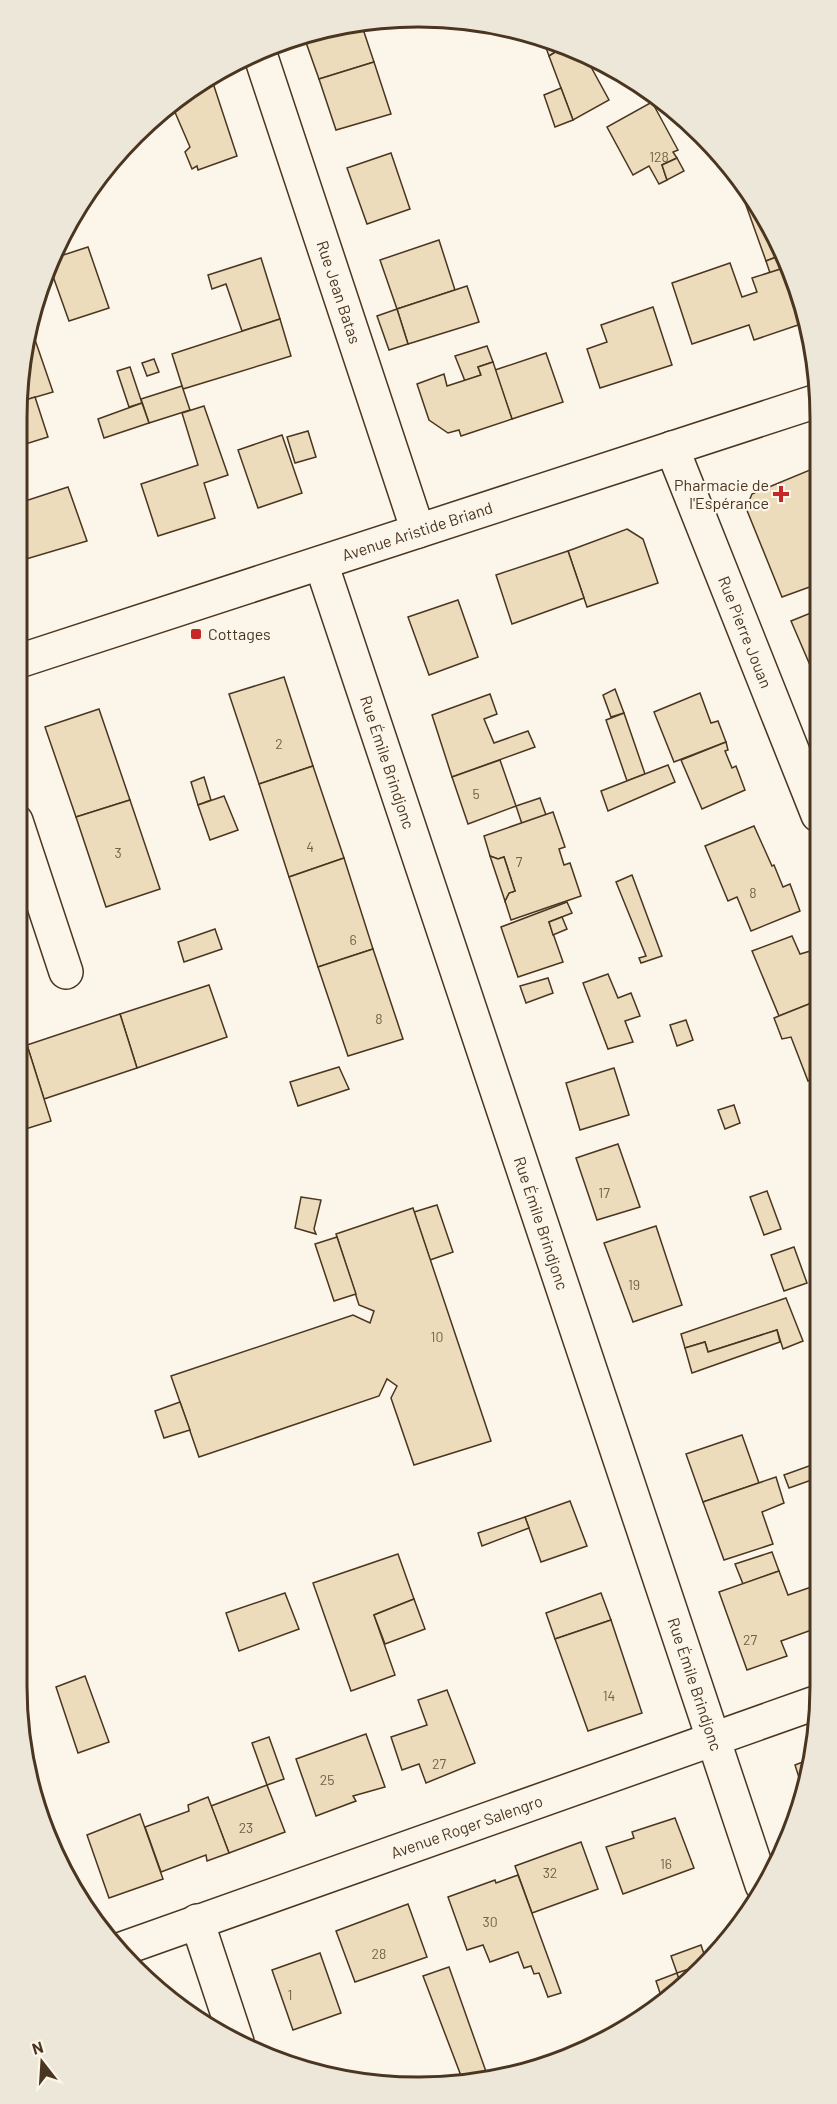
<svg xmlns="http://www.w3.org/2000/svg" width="837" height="2104" viewBox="0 0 837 2104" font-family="Barlow,sans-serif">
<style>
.building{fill:#ecdcbc;stroke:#4a3520;stroke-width:1.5}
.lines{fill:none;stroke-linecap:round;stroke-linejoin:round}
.minor-casing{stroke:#4a3520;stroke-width:36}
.major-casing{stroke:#4a3520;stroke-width:36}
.minor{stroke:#fbf6e9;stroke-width:33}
.major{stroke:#fbf6e9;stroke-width:33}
.poi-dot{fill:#c62828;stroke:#fbf6e9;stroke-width:2}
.labels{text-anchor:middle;stroke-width:4.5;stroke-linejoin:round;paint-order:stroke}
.number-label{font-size:14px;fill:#725f47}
.street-label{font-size:16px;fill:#4a3520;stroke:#fbf6e9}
.poi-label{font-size:16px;fill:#4a3520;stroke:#fbf6e9;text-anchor:end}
.rim{fill:none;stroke:#4a3520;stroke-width:3}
</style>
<rect width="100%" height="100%" fill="#fbf6e9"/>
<g class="building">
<polygon points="361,23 374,62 319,79 303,34"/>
<polygon points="542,37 547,38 565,46 549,56"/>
<polygon points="565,46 585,56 609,100 573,120 549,56"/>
<polygon points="374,62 391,114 336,130 319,79"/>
<polygon points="211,77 237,156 198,170 197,166 192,169 185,152 190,147 171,103"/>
<polygon points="561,88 573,120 555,127 544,95"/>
<polygon points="652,102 678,150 673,152 677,158 662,165 667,180 659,184 649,166 633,175 607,127"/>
<polygon points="391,153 410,209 367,224 347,168"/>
<polygon points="677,158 684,171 667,180 662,165"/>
<polygon points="746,193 784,254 766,261 742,194"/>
<polygon points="439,240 455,290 397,309 380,260"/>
<polygon points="88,247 109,308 69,321 49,265 51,259"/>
<polygon points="784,254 790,266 770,273 766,261"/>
<polygon points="261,258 280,319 242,331 226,284 212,289 208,275"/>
<polygon points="730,263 742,297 757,292 752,278 790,266 794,280 786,282 801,324 754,340 749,325 692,344 672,283"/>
<polygon points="467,286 479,322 408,344 397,309"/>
<polygon points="653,307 672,365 600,388 587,349 607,342 601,325"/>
<polygon points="397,309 408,344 389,350 377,316"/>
<polygon points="280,319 291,356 183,389 172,354"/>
<polygon points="32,331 53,392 19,402 31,332"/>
<polygon points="487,346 493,362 478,367 481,375 465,381 455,356"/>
<polygon points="546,353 563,402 512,419 495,370"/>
<polygon points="154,359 159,372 147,376 142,363"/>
<polygon points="493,362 512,419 461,436 459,430 448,433 429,420 417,384 444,374 447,386 481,375 478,367"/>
<polygon points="130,367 142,403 129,407 117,371"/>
<polygon points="182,386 190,410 149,423 141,399"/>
<polygon points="35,397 48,437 16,447 19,402"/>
<polygon points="142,403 149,423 104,438 98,419"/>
<polygon points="204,406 228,475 204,483 215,518 158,536 141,484 198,465 182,413"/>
<polygon points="308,431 316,457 295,463 287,437"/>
<polygon points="282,435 302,493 258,508 238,450"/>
<polygon points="817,467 817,525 815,527 817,534 818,584 782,597 746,508 752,494"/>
<polygon points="68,487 87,541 16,562 16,504"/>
<polygon points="627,529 643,539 658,583 587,607 568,551"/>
<polygon points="568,551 584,598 512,624 496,575"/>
<polygon points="458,600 478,657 429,675 408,617"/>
<polygon points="818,610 818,679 816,679 791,621"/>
<polygon points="284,677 313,766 259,784 229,694"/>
<polygon points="615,689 624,713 611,717 603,695"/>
<polygon points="700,693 711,723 718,721 726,742 674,762 654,712"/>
<polygon points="490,694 497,714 484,719 494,743 528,731 535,747 452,777 432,715"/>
<polygon points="99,709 130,800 76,817 45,727"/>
<polygon points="624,713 645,774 627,781 606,720"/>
<polygon points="726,742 728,750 725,751 732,768 736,766 745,790 702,809 681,760"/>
<polygon points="500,760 516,806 468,824 452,777"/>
<polygon points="668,765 675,782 608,811 601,791"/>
<polygon points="313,766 344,858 289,877 259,784"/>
<polygon points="204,777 211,800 198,805 191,782"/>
<polygon points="224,796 238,830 210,840 198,805"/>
<polygon points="540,798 546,815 522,824 516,806"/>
<polygon points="130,800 160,889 106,907 76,817"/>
<polygon points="553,812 565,847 559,849 564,865 570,863 581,896 511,920 505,901 509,893 515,891 504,857 498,859 490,856 484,836"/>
<polygon points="754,826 772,866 774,865 783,887 790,884 800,911 751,931 737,897 728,901 705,846"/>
<polygon points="490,856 498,859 504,857 515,891 509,893 505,901"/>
<polygon points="344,858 373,949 318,967 289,877"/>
<polygon points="632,875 662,956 641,963 639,958 646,956 616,882"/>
<polygon points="567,902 572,913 549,922 563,962 518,977 501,927"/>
<polygon points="562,917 567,929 553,935 549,922"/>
<polygon points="215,929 222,949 184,962 178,942"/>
<polygon points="792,936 800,954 814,950 819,961 819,1000 779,1016 752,951"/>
<polygon points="373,949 403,1039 348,1056 318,967"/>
<polygon points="608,974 618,998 631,993 640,1016 625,1021 633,1042 608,1049 583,983"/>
<polygon points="548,978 553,993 526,1003 520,986"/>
<polygon points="209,985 227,1037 137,1068 120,1014"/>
<polygon points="819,1000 819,1077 808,1081 791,1037 782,1039 774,1018"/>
<polygon points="120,1014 137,1068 44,1099 27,1045"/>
<polygon points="686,1020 693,1040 677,1046 670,1025"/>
<polygon points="27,1045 51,1121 16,1132 16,1048"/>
<polygon points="339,1067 349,1089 298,1106 290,1082"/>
<polygon points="614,1068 629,1115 580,1130 566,1083"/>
<polygon points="734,1105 740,1123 725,1129 718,1110"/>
<polygon points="618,1144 640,1207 597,1220 576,1158"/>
<polygon points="767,1191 781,1229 764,1235 750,1197"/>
<polygon points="301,1197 321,1200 314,1229 316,1234 295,1228"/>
<polygon points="437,1205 453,1252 430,1260 414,1212"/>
<polygon points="413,1208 491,1441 414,1465 391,1398 397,1386 387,1379 379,1396 199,1457 171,1376 353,1315 370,1323 374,1311 359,1305 336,1234"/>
<polygon points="656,1226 682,1305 633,1322 604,1243"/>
<polygon points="337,1237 356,1294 334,1301 315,1244"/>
<polygon points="794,1247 807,1283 784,1291 771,1255"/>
<polygon points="786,1298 803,1341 783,1349 777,1330 708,1352 705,1342 685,1348 681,1334"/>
<polygon points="777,1330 780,1342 692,1373 685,1348 705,1342 708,1352"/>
<polygon points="180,1402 190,1430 164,1438 155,1411"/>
<polygon points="742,1435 759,1483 703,1502 686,1454"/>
<polygon points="820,1462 820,1477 789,1488 784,1475"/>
<polygon points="776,1477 784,1503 762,1512 773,1544 724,1560 703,1502"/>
<polygon points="570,1501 587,1546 541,1562 525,1517"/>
<polygon points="525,1517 529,1528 482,1546 478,1533"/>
<polygon points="772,1552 779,1571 743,1584 735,1564"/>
<polygon points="398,1554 414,1599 374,1615 395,1675 351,1691 313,1583"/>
<polygon points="779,1571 788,1595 820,1584 820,1627 781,1641 787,1656 747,1670 719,1592"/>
<polygon points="285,1593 299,1629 239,1651 226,1613"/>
<polygon points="601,1593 611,1620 555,1639 546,1613"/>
<polygon points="414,1599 425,1629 385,1644 374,1615"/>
<polygon points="611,1620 642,1713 588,1731 555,1639"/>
<polygon points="85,1676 109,1742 78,1753 56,1687"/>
<polygon points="447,1690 475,1763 426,1783 419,1764 402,1770 391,1737 427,1725 418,1700"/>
<polygon points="366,1734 385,1787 353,1796 356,1801 316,1816 296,1759"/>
<polygon points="269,1737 284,1779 267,1785 252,1743"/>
<polygon points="808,1760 803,1790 795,1765"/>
<polygon points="267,1785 285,1832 229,1853 211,1806"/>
<polygon points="208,1797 229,1853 207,1861 206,1855 161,1872 145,1827 189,1811 188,1805"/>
<polygon points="140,1814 163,1879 109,1898 87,1835"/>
<polygon points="675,1818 694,1868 623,1894 606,1847 634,1838 632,1832"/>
<polygon points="581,1842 598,1889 532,1913 515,1866"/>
<polygon points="518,1875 561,1993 548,1997 539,1973 534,1974 531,1966 524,1968 518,1952 490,1962 483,1945 467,1950 448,1897 495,1880 496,1883"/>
<polygon points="408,1904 427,1957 355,1982 336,1931"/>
<polygon points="701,1945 707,1963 677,1973 671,1956"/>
<polygon points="320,1953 341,2013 293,2030 272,1970"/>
<polygon points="449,1967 489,2080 463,2081 423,1976"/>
<polygon points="677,1973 682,1989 661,1996 656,1981"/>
</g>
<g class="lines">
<defs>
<g id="minor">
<path id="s1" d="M259 51 418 531"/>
<path id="s2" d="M672 448 818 815"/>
<path id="s3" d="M321 563 762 1885"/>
<polyline points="16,821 66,972"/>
<polyline points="197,1921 237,2042"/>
<path id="s4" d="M116 1951 818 1702"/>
</g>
<g id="major">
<path id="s5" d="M16 662 817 401"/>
</g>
</defs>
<use href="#minor" class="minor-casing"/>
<use href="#major" class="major-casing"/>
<use href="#minor" class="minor"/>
<use href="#major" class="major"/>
</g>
<g class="poi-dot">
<path d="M778 485h6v6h6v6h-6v6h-6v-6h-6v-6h6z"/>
<rect x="190" y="628" width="12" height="12" rx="3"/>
</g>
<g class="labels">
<g class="number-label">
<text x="659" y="162">128</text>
<text x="279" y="749">2</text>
<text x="476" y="799">5</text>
<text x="310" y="852">4</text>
<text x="118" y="858">3</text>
<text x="519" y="867">7</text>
<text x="753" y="898">8</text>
<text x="353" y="945">6</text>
<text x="379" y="1024">8</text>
<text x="604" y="1198">17</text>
<text x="634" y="1290">19</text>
<text x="437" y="1342">10</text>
<text x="750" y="1645">27</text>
<text x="609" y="1701">14</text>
<text x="439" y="1769">27</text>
<text x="327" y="1785">25</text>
<text x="246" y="1833">23</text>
<text x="666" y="1869">16</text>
<text x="550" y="1878">32</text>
<text x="490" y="1927">30</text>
<text x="379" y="1959">28</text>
<text x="290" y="2000">1</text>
</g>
<g class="street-label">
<text dy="6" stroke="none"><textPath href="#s1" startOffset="254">Rue Jean Batas</textPath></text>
<text dy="6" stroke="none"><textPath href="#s5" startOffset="422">Avenue Aristide Briand</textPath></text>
<text dy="6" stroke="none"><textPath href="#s2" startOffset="198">Rue Pierre Jouan</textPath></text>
<text dy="6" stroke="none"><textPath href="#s3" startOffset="210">Rue Émile Brindjonc</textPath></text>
<text dy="6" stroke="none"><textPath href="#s3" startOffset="696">Rue Émile Brindjonc</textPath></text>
<text dy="6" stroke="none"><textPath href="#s3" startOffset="1182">Rue Émile Brindjonc</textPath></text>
<text dy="6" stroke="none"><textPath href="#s4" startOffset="372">Avenue Roger Salengro</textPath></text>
</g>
<g class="poi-label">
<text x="769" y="491">Pharmacie de<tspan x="769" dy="18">l'Espérance</tspan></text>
<text x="208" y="640" text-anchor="start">Cottages</text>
</g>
</g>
<path d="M0 0H837V2104H0ZM418 27H419A391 391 0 0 1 810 418V1686A391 391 0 0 1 419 2077H418A391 391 0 0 1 27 1686V418A391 391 0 0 1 418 27Z" fill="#ede7d9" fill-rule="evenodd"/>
<path class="rim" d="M418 27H419A391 391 0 0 1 810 418V1686A391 391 0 0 1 419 2077H418A391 391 0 0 1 27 1686V418A391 391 0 0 1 418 27Z"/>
<g transform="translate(42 2062) rotate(343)" stroke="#fbf6e9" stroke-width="4.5" paint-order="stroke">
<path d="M0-4.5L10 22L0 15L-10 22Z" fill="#4a3520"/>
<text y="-9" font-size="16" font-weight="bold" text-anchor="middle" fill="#4a3520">N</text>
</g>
</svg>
